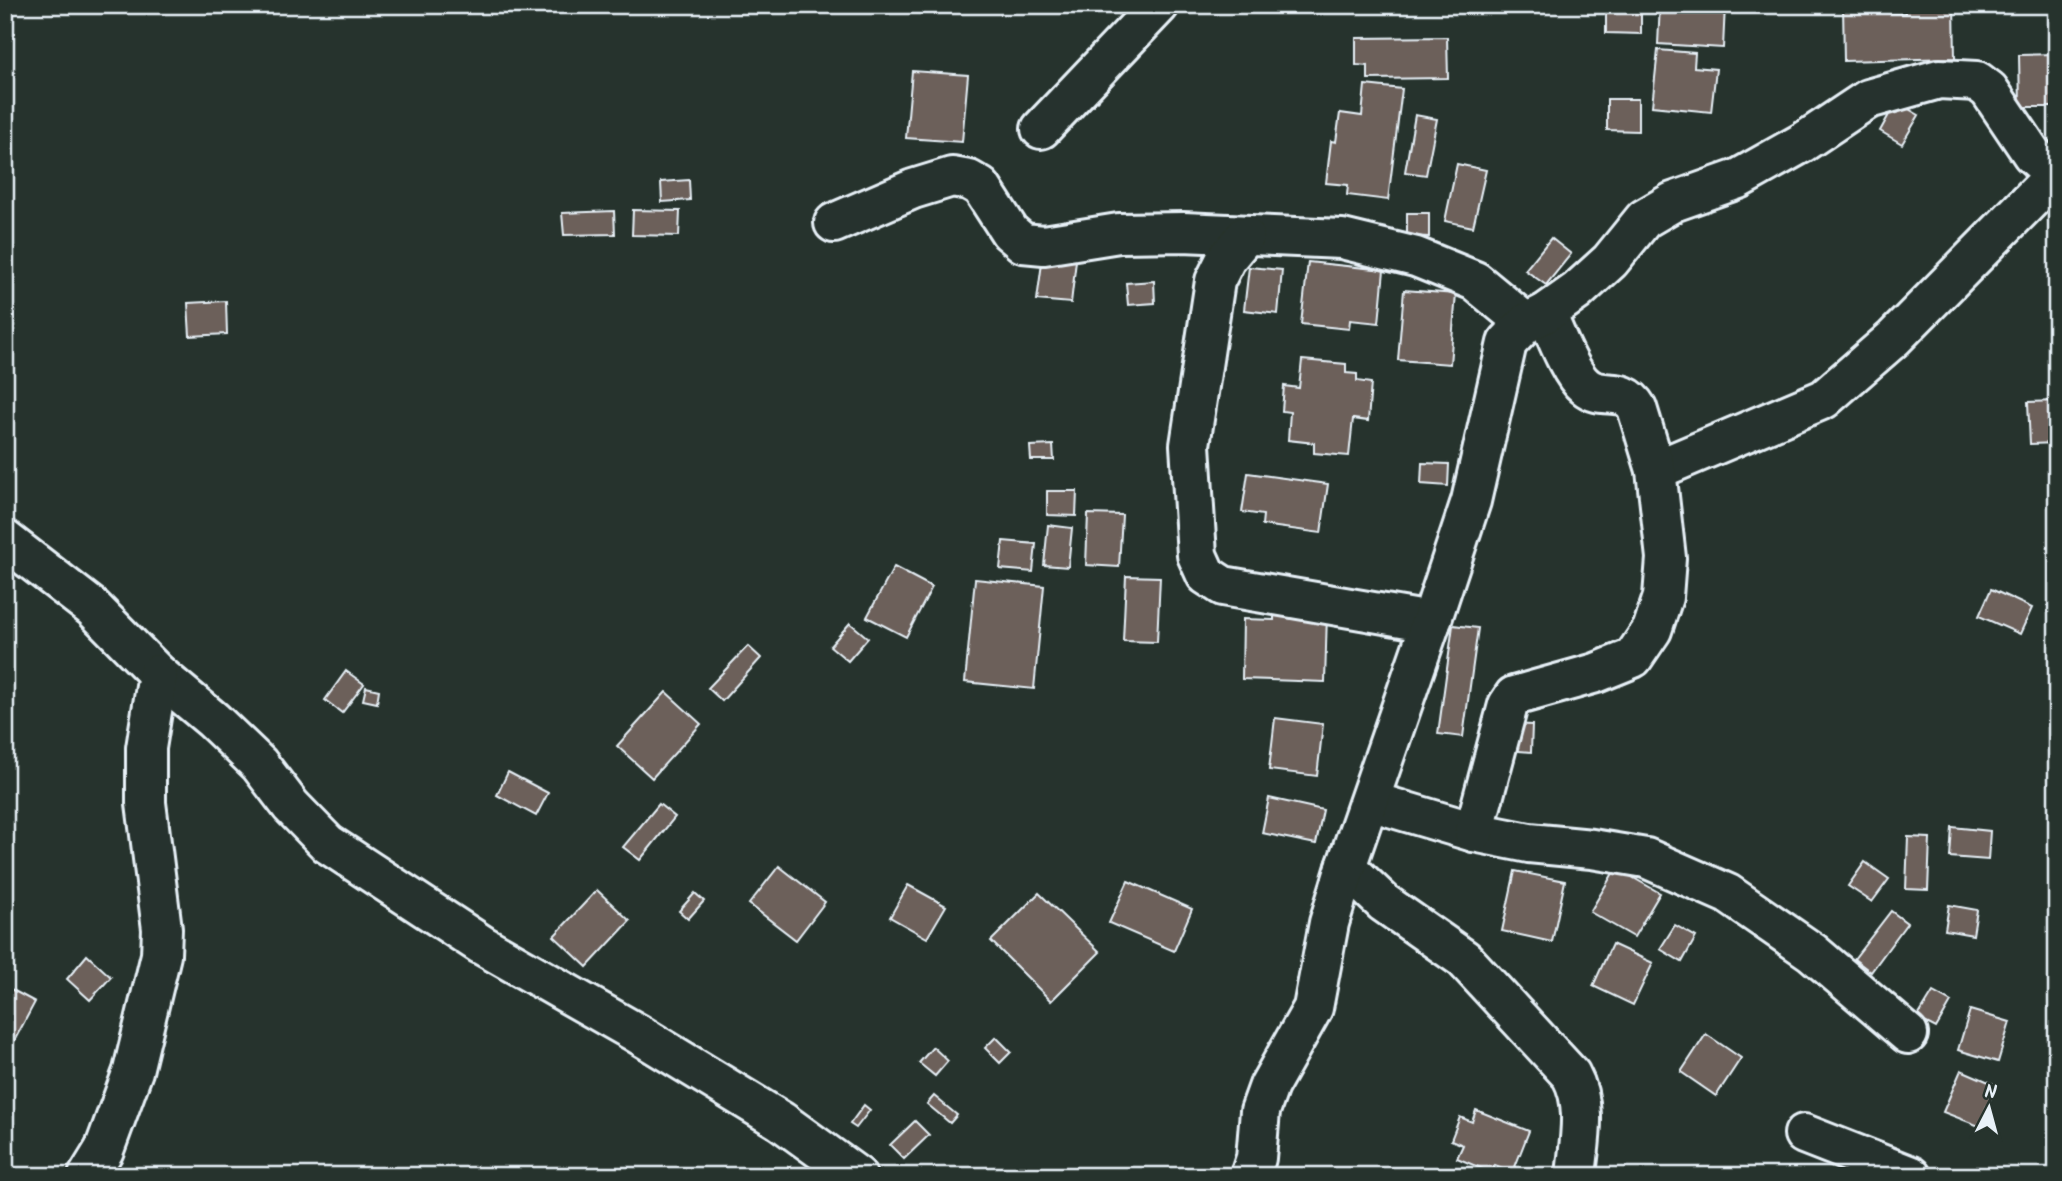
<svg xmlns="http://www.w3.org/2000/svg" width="2062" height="1181" viewBox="0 0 2062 1181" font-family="Kalam,sans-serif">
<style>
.building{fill:#6c605a;stroke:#e8f1f8;stroke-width:2}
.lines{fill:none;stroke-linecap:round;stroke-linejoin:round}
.minor-casing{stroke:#e8f1f8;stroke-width:44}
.minor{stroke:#26332d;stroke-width:38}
</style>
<rect width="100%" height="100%" fill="#26332d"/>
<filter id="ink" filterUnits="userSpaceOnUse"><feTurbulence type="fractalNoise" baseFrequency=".0143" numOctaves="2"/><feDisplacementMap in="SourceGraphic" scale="14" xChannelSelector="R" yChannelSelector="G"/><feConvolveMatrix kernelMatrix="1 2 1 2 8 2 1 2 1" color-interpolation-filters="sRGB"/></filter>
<g filter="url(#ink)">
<g class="building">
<polygon points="1606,5 1641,5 1641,34 1606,33"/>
<polygon points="1660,5 1725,5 1723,48 1658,44"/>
<polygon points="1843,5 1889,5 1889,13 1905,13 1905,5 1954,5 1955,58 1844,61"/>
<polygon points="1447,37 1448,78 1368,79 1368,66 1356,65 1356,38"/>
<polygon points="1658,50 1695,53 1694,67 1716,69 1711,112 1652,106"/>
<polygon points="2057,54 2057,107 2020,107 2019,55"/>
<polygon points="912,71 968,75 962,142 906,138"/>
<polygon points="1365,85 1402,89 1388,200 1347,195 1348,185 1326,183 1331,141 1336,142 1340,113 1362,116"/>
<polygon points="1607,99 1638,99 1638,131 1607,130"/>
<polygon points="1896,102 1919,115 1902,144 1880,131"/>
<polygon points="1415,115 1437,119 1426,175 1405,172"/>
<polygon points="1457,164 1486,170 1473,227 1445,221"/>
<polygon points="689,180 690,200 662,202 661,182"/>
<polygon points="633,210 680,211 679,236 632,235"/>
<polygon points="614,211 615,234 564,235 562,213"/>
<polygon points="1407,213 1429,213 1429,237 1407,236"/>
<polygon points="1551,238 1571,254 1546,285 1525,270"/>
<polygon points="1044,248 1077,252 1071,303 1037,300"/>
<polygon points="1308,262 1384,270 1379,323 1350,320 1349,329 1301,324"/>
<polygon points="1249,267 1282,270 1278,314 1244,310"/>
<polygon points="1154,281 1155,303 1128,305 1126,283"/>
<polygon points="1404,290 1456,294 1450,364 1398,360"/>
<polygon points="226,301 227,334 190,336 188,303"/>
<polygon points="1302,360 1346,364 1346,373 1357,374 1357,381 1371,383 1368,421 1353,419 1349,456 1314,453 1314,443 1288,440 1290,412 1282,411 1284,386 1299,388"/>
<polygon points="2057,401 2057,443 2030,444 2028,402"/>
<polygon points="1053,445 1054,460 1031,460 1030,446"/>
<polygon points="1422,463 1449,464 1448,486 1421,484"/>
<polygon points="1248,473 1328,484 1321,533 1262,525 1263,515 1242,512"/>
<polygon points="1047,491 1077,491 1076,516 1047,515"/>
<polygon points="1088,514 1122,515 1119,567 1086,565"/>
<polygon points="1048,525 1072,528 1068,567 1044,565"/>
<polygon points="1003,541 1036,544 1033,572 1000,569"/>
<polygon points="894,567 932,587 906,637 867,617"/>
<polygon points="1126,576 1160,577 1157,642 1123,641"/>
<polygon points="975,579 1044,586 1034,689 965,682"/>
<polygon points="1991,589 2032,608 2020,634 1979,616"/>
<polygon points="1274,612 1327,613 1325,682 1242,679 1243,619 1274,620"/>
<polygon points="850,623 868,638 848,661 830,646"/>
<polygon points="1453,625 1478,628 1463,737 1438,734"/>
<polygon points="748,646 761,658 722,701 708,688"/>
<polygon points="346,671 364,684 342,713 325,700"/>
<polygon points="366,687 379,690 377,703 363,700"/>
<polygon points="666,692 701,724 652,778 617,746"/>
<polygon points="1275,718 1323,724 1317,776 1269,770"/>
<polygon points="1507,724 1532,725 1531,752 1506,750"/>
<polygon points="508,772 548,793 536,816 497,795"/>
<polygon points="1269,798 1323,810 1316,844 1262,833"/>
<polygon points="659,804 675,817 640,860 623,847"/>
<polygon points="1952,827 1990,831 1988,860 1950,857"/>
<polygon points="1908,837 1930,838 1928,890 1906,889"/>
<polygon points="1865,862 1889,879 1872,902 1848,886"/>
<polygon points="779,866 825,902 796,940 749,904"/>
<polygon points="1616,868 1660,893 1634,937 1590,912"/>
<polygon points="1515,871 1565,881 1552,942 1502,931"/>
<polygon points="1128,881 1192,909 1174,951 1109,923"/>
<polygon points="908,885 946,906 927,938 890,917"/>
<polygon points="597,890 630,921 587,967 554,936"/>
<polygon points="695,893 704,901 688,919 679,911"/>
<polygon points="1039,893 1100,952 1051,1001 991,941"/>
<polygon points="1949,905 1977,910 1973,935 1945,930"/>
<polygon points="1891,911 1907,923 1871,972 1854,959"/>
<polygon points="1675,925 1696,937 1682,962 1660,949"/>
<polygon points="1612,944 1653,963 1633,1005 1593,986"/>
<polygon points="87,955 111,977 90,1000 67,979"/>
<polygon points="5,986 35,1002 6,1056 5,1056"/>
<polygon points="1933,992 1951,1002 1936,1028 1917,1018"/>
<polygon points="1970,1010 2010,1022 1998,1062 1958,1050"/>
<polygon points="1706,1034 1741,1058 1716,1096 1681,1072"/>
<polygon points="996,1037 1011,1052 1000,1063 985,1048"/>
<polygon points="933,1047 948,1061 935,1076 919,1063"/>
<polygon points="1961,1070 1996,1085 1979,1126 1943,1112"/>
<polygon points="934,1096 957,1115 950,1123 927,1104"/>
<polygon points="864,1105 870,1110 856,1128 850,1124"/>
<polygon points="1476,1110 1529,1131 1513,1172 1495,1165 1492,1173 1457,1158 1463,1145 1451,1140 1460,1117 1472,1122"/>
<polygon points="915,1121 929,1135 904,1159 890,1145"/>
</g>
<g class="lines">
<defs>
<g id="minor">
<polyline points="1041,129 1159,5"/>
<polyline points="834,223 913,189 952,177 969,180 981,187 1010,232 1023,243 1044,245 1119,233 1183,232 1342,239 1416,257 1475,281 1526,323"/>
<polyline points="1245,236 1226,259 1215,281 1190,445 1197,555 1206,575 1223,586 1431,622"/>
<polyline points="1656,470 1824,399 1894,338 2057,173"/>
<polyline points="5,540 93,608 158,674 213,720 259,764 291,806 328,844 482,945 635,1032 781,1121 857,1176"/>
<polyline points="1370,801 1474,832 1529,843 1592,849 1646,858 1728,894 1812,952 1908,1034"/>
<path d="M1474 832 1508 705 1514 696 1596 673 1633 658 1652 630 1663 597 1666 558 1656 470 1637 408C1623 384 1602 401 1585 386 1570 374 1554 331 1546 313"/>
<path d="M1346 867 1384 903 1464 959 1571 1075C1588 1106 1579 1142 1576 1176"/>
<polyline points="1804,1134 1911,1176"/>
<polyline points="88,1176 104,1150 133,1071 161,955 162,929 146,803 146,748 158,674"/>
<polyline points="1250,1176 1256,1158 1260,1111 1269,1086 1313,1008 1329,923 1346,867 1431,622 1471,501 1507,343 1526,323 1546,313 1577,291 1610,261 1644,219 1673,202 1738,179 1802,143 1868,99 1939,79 1977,81 1989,90 2032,154 2041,162 2057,169"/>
</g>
</defs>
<use href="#minor" class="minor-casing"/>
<use href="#minor" class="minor"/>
</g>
</g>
<rect width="2062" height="1181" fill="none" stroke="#26332d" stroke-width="28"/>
<rect x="14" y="14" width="2034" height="1153" fill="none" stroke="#e8f1f8" stroke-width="2.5" filter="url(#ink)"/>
<g transform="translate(1989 1108) rotate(6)" stroke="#26332d" stroke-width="5" paint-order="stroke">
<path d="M0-5L12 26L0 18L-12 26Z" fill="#e8f1f8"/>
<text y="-10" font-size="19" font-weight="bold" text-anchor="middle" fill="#e8f1f8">N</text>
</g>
</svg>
